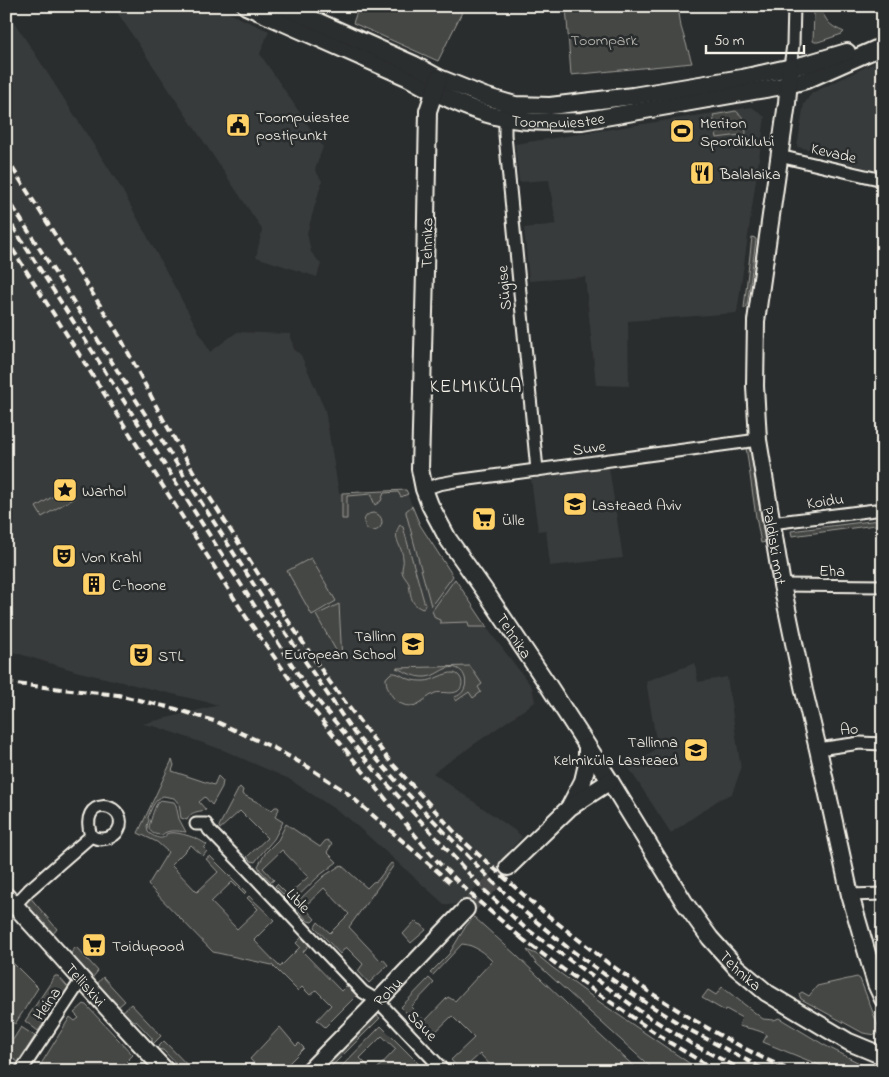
<svg xmlns="http://www.w3.org/2000/svg" width="889" height="1077" viewBox="0 0 889 1077" font-family="'Indie Flower',sans-serif">
<style>
.built{fill:#373a3a}
.green{fill:#444645;stroke:#9c9c96}
.lines{fill:none;stroke-linecap:round;stroke-linejoin:round}
.secondary-tunnel{stroke:#484a4a;stroke-width:16;stroke-dasharray:16 8;stroke-linecap:butt}
.street-casing{stroke:#f4f1e8;stroke-width:15}
.secondary-casing{stroke:#f4f1e8;stroke-width:20}
.street{stroke:#2a2d2e;stroke-width:11}
.secondary{stroke:#2a2d2e;stroke-width:16}
.rail{stroke:#f4f1e8;stroke-width:4;stroke-dasharray:8 4;stroke-linecap:butt}
.labels{text-anchor:middle;stroke-width:5;stroke-linejoin:round;paint-order:stroke}
.park-label{font-size:16px;fill:#b6b5af;stroke:#2a2d2e}
.poi-label{font-size:16px;fill:#f4f1e8;stroke:#2a2d2e;text-anchor:start}
.street-label{font-size:16px;fill:#f4f1e8;stroke:#2a2d2e}
.quarter-label{font-size:19px;letter-spacing:1px;fill:#f4f1e8;stroke:#2a2d2e}
</style>
<rect width="100%" height="100%" fill="#2a2d2e"/>
<filter id="ink" filterUnits="userSpaceOnUse"><feTurbulence type="fractalNoise" baseFrequency=".02" numOctaves="2"/><feDisplacementMap in="SourceGraphic" scale="10" xChannelSelector="R" yChannelSelector="G"/><feConvolveMatrix kernelMatrix="1 2 1 2 8 2 1 2 1" color-interpolation-filters="sRGB"/></filter>
<g filter="url(#ink)">
<g class="built">
<polygon points="113,6 213,6 269,31 260,54 323,147 315,170 322,181 307,233 311,252 321,264 317,277 256,257 262,230 258,223"/>
<polygon points="6,10 32,49 120,186 210,352 237,332 290,334 294,349 301,355 325,410 339,493 406,490 420,525 483,623 532,687 535,702 433,773 517,832 522,837 507,853 502,863 460,903 453,905 444,904 348,818 289,779 223,750 154,726 142,724 219,705 79,672 6,650"/>
<polygon points="882,59 883,172 834,160 830,158 824,152 797,147 804,104 812,93"/>
<polygon points="752,107 765,117 737,313 628,321 629,386 596,385 585,277 529,281 524,228 556,224 549,180 519,182 515,144"/>
<polygon points="609,467 623,558 550,566 546,530 538,531 531,479"/>
<polygon points="695,663 698,682 727,677 741,769 732,794 720,799 671,833 628,767 650,754 657,746 646,681"/>
</g>
<g class="green">
<polygon points="359,6 465,6 438,61 353,23"/>
<polygon points="566,6 678,6 681,27 692,63 571,75"/>
<path d="M814 12H822C829 25 831 26 844 32L842 34 818 42H815L813 41Z"/>
<path d="M736 111C745 118 748 125 745 137H740V135L717 138 713 115Z"/>
<polygon points="752,237 755,238 756,240 747,306 746,308 744,308"/>
<polygon points="746,447 752,452 758,499 766,542 761,543 756,517"/>
<polygon points="68,487 74,498 42,517 36,507"/>
<polygon points="406,490 408,494 401,497 398,492 384,493 381,501 375,505 372,498 372,494 347,496 347,519 342,519 342,493"/>
<polygon points="412,506 420,525 453,576 431,606 406,513 406,511"/>
<circle cx="373" cy="522" r="9"/>
<polygon points="883,515 883,524 792,536 791,531 879,520"/>
<path d="M400 525 403 527 425 605 423 609C410 605 411 595 409 584 407 579 402 576 402 570 402 566 404 563 403 558 402 545 391 538 400 525Z"/>
<polygon points="311,558 336,601 312,615 287,571"/>
<polygon points="455,579 487,627 469,627 468,622 440,623 440,620 435,618 432,611"/>
<polygon points="339,604 342,661 316,615"/>
<path d="M470 666 482 684 478 687 481 692 473 698 469 692 456 701 454 697C459 696 463 693 465 687 468 676 460 665 448 668 440 670 436 676 426 677 415 678 406 672 396 668Z"/>
<path d="M391 673C398 672 403 677 409 679 414 681 419 681 424 681 434 681 444 672 454 673 462 675 465 686 458 691 452 695 442 691 435 693 428 696 423 702 416 705 399 710 386 693 386 678Z"/>
<path d="M172 760 174 765 172 771 214 785 218 776 223 781 222 787 212 805 205 797 199 802 206 810C197 812 191 811 187 820L181 818 179 804 174 798 163 796 158 799C153 804 150 811 148 818L149 820 147 826 148 832C151 835 158 839 162 838 170 835 162 835 169 833 178 831 201 839 207 845L204 848 207 851 203 856 191 845 171 865 197 892 218 872 206 859 210 856 246 892 244 894 232 882 211 902 237 929 258 909 247 898 249 896 274 920 254 940 280 967 300 947 296 943 302 937 309 945 303 952 341 991 346 986H349L357 995 325 1027 317 1020 331 1005 316 990 310 995 302 987 298 991 272 965 213 952 148 885 168 852 157 842 138 833Z"/>
<polygon points="240,787 243,790 242,794 272,810 275,807 278,807 279,809 275,817 283,822 274,839 262,853 255,862 251,861 247,857 267,838 240,811 220,829 219,826 239,788"/>
<path d="M160 800 174 802 176 805 179 819 186 832C177 831 168 829 162 835 155 835 149 833 149 826 152 818 154 805 160 800Z"/>
<polygon points="286,824 320,847 325,841 327,840 332,844 327,852 337,862 319,876 294,900 290,901 275,886 277,884 288,895 308,877 282,850 263,868 274,880 271,882 260,870 258,866 266,852 278,840"/>
<polygon points="391,863 394,865 349,927 381,961 383,959 388,965 369,983 358,971 363,964 346,947 340,954 315,927 318,922 330,933 349,914 324,888 304,907 315,919 312,922 308,921 296,908 297,902 324,876 341,865 367,888 373,882 377,881"/>
<polygon points="29,896 57,929 53,934 25,903"/>
<path d="M474 917 516 955 590 1026 639 1071H496L480 1054 461 1071 451 1060 474 1038 452 1016 429 1038 425 1032 401 1007 429 978 434 983 411 1007 425 1021 448 997 455 1001 492 961C484 953 475 945 462 944L433 975 430 973 449 954 466 926Z"/>
<polygon points="415,921 417,923 422,925 426,930 411,943 403,934"/>
<polygon points="76,947 98,971 92,978 70,954"/>
<polygon points="527,950 536,954 553,968 601,1003 689,1063 703,1071 655,1071 536,963"/>
<polygon points="12,962 38,988 15,1024 6,1018 6,963"/>
<polygon points="55,976 58,976 67,986 68,989 38,1031 25,1021"/>
<polygon points="103,977 125,1001 118,1007 97,984"/>
<polygon points="857,977 860,979 879,1028 880,1032 876,1035 863,1033 801,999 799,994 802,992 809,996 817,986"/>
<path d="M722 987 763 1019 774 1020 779 1018 826 1046 875 1071H834L763 1042 767 1035C758 1029 749 1029 739 1026L742 1018 726 1009 725 1011 702 998 708 990 716 995Z"/>
<polygon points="84,1004 86,1005 133,1055 124,1064 130,1071 40,1071 38,1069 70,1017 75,1021 79,1018 74,1013"/>
<polygon points="131,1004 161,1036 152,1045 152,1038 136,1021 128,1020 121,1013"/>
<polygon points="375,1016 377,1016 380,1018 327,1071 319,1071 372,1018"/>
<polygon points="381,1026 426,1071 421,1070 420,1071 375,1071 396,1049 382,1036 360,1058 373,1071 337,1071"/>
<polygon points="21,1027 35,1036 18,1062 6,1054 6,1051"/>
<polygon points="280,1027 296,1046 299,1043 304,1048 281,1071 261,1071 250,1059"/>
<polygon points="164,1041 193,1071 183,1071 163,1050 156,1049"/>
</g>
<g class="lines">
<polyline class="secondary-tunnel" points="466,909 508,867"/>
<defs>
<g id="street">
<polyline points="790,67 793,45 794,6"/>
<polyline points="505,111 505,135 509,178 537,470"/>
<polyline points="779,156 883,180"/>
<polyline points="424,489 439,484 455,481 758,440"/>
<polyline points="771,523 883,509"/>
<polyline points="782,585 883,586"/>
<polyline points="818,749 860,743 883,744"/>
<polyline points="196,824 206,824 209,830 248,870 363,992 378,1001 444,1071"/>
<polyline points="850,895 883,894"/>
<path d="M15 905 29 890 91 836C78 795 125 802 120 826 119 829 117 833 114 835 107 840 98 840 91 836"/>
<polyline points="21,1071 82,979"/>
</g>
<g id="secondary">
<path id="s1" d="M246 6 409 78C437 94 473 113 505 118 530 123 556 122 582 121L788 85 806 80 883 46"/>
<polyline points="283,6 415,65 439,78 484,96 515,105 550,106 633,96 742,78 806,64 847,52"/>
<path id="s2" d="M790 67 787 103 756 321 755 386 758 440 782 585 804 691 818 749 850 895 876 984 883 999"/>
<path id="s3" d="M439 78 428 111 425 272 420 469 424 489 430 505 448 539 487 594 548 685 610 781 684 902 710 938 736 967 767 993 849 1042 883 1056"/>
<polyline points="570,806 583,781 587,764 587,747"/>
<polyline points="508,867 570,807 610,781"/>
<path id="s4" d="M6 896C60 954 111 1014 166 1071"/>
<path id="s5" d="M309 1071 378 1001 466 909"/>
</g>
</defs>
<use href="#street" class="street-casing"/>
<use href="#secondary" class="secondary-casing"/>
<use href="#street" class="street"/>
<use href="#secondary" class="secondary"/>
<g class="rail">
<polyline points="6,158 119,335 163,419 193,471 283,613 329,681 389,760 461,839 536,906 608,963 648,991 687,1016 723,1037 763,1058 792,1071"/>
<polyline points="6,196 268,607 354,733 405,791 493,882 526,913 567,947 604,974 645,1002 686,1028 767,1071"/>
<polyline points="6,216 305,685 377,773 483,889 524,927 644,1014 692,1044 744,1071"/>
<polyline points="6,239 246,617 301,695 415,835 438,862 477,900 525,941"/>
<polyline points="6,683 118,695 176,709 217,722 274,748 308,767 346,792 452,884"/>
<polyline points="521,938 564,970 667,1041 717,1071"/>
</g>
</g>
</g>
<defs>
<symbol id="civic-square" viewBox="-11 -11 22 22"><rect x="-9" y="-9" width="18" height="18" rx="4" fill="#ffd166" stroke="#2a2d2e"/><path d="M-.6-6.5H3V-4.5H.6V-3L4-1V1h2V6H-6V1h2V-1L-.6-3ZM-1.2 2.5V6h2.4V2.5Z" fill="#111"/></symbol>
<symbol id="stadium-square" viewBox="-11 -11 22 22"><rect x="-9" y="-9" width="18" height="18" rx="4" fill="#ffd166" stroke="#2a2d2e"/><path d="M0-5a6.5 5 0 1 0 0 10a6.5 5 0 1 0 0-10ZM-3.5-1.8h7v3.6h-7Z" fill="#111"/></symbol>
<symbol id="restaurant-square" viewBox="-11 -11 22 22"><rect x="-9" y="-9" width="18" height="18" rx="4" fill="#ffd166" stroke="#2a2d2e"/><path d="M-5-6h1v4h1v-4h1v4h1v-4h1v5L-1.5 .5V6h-2V.5L-5-1ZM5-6V6H3V1.5H1.5Q1.5-4 5-6Z" fill="#111"/></symbol>
<symbol id="sight-square" viewBox="-11 -11 22 22"><rect x="-9" y="-9" width="18" height="18" rx="4" fill="#ffd166" stroke="#2a2d2e"/><path d="M0-6L1.8-2.2L6-1.7L2.9 1.2L3.7 5.4L0 3.3L-3.7 5.4L-2.9 1.2L-6-1.7L-1.8-2.2Z" fill="#111"/></symbol>
<symbol id="school-square" viewBox="-11 -11 22 22"><rect x="-9" y="-9" width="18" height="18" rx="4" fill="#ffd166" stroke="#2a2d2e"/><path d="M0-5L7-2L0 1L-7-2ZM-4 1L0 2.5L4 1V4Q0 6-4 4Z" fill="#111"/></symbol>
<symbol id="supermarket-square" viewBox="-11 -11 22 22"><rect x="-9" y="-9" width="18" height="18" rx="4" fill="#ffd166" stroke="#2a2d2e"/><path d="M-6-5.5h2.5l.6 2H6L4.5 2H-2.5L-4.4-4H-6ZM-1.5 3.2a1.3 1.3 0 1 0 .1 0ZM3 3.2a1.3 1.3 0 1 0 .1 0Z" fill="#111"/></symbol>
<symbol id="theatre-square" viewBox="-11 -11 22 22"><rect x="-9" y="-9" width="18" height="18" rx="4" fill="#ffd166" stroke="#2a2d2e"/><path d="M-5-5.5Q0-4 5-5.5V0Q5 5 0 6Q-5 5-5 0ZM-3.3-2.5H-1v1.5H-3.3ZM1-2.5H3.3v1.5H1ZM-2.8 1Q0 5.5 2.8 1Z" fill="#111"/></symbol>
<symbol id="building-square" viewBox="-11 -11 22 22"><rect x="-9" y="-9" width="18" height="18" rx="4" fill="#ffd166" stroke="#2a2d2e"/><path d="M-4-6H4V6H1V3H-1V6H-4ZM-2.5-4.3h1.7v1.8h-1.7ZM.8-4.3h1.7v1.8H.8ZM-2.5-1h1.7V.8h-1.7ZM.8-1h1.7V.8H.8Z" fill="#111"/></symbol>
</defs>
<g fill-rule="evenodd">
<use href="#civic-square" x="224" y="111" width="28" height="28"/>
<use href="#stadium-square" x="668" y="117" width="28" height="28"/>
<use href="#restaurant-square" x="688" y="159" width="28" height="28"/>
<use href="#sight-square" x="51" y="476" width="28" height="28"/>
<use href="#school-square" x="561" y="490" width="28" height="28"/>
<use href="#supermarket-square" x="470" y="505" width="28" height="28"/>
<use href="#theatre-square" x="50" y="542" width="28" height="28"/>
<use href="#building-square" x="80" y="570" width="28" height="28"/>
<use href="#school-square" x="399" y="630" width="28" height="28"/>
<use href="#theatre-square" x="127" y="641" width="28" height="28"/>
<use href="#school-square" x="682" y="736" width="28" height="28"/>
<use href="#supermarket-square" x="80" y="931" width="28" height="28"/>
</g>
<g class="labels">
<g class="park-label">
<text x="604" y="45">Toompark</text>
</g>
<g class="poi-label">
<text x="256" y="122">Toompuiestee<tspan x="256" dy="18">postipunkt</tspan></text>
<text x="700" y="128">Meriton<tspan x="700" dy="18">Spordiklubi</tspan></text>
<text x="720" y="179">Balalaika</text>
<text x="82" y="496">Warhol</text>
<text x="592" y="510">Lasteaed Aviv</text>
<text x="502" y="525">Ülle</text>
<text x="82" y="562">Von Krahl</text>
<text x="112" y="590">C-hoone</text>
<text x="396" y="641" text-anchor="end">Tallinn<tspan x="396" dy="18">European School</tspan></text>
<text x="158" y="661">STL</text>
<text x="678" y="747" text-anchor="end">Tallinna<tspan x="678" dy="18">Kelmiküla Lasteaed</tspan></text>
<text x="112" y="951">Toidupood</text>
</g>
<g class="street-label">
<text dy="6" stroke="none"><textPath href="#s1" startOffset="336">Toompuiestee</textPath></text>
<text transform="translate(834 152) rotate(13)" y="6">Kevade</text>
<text transform="translate(426 243) rotate(-89)" y="6">Tehnika</text>
<text transform="translate(503 288) rotate(-95)" y="6">Sügise</text>
<text transform="translate(589 447) rotate(-7)" y="6">Suve</text>
<text transform="translate(825 500) rotate(-8)" y="6">Koidu</text>
<text dy="6" stroke="none"><textPath href="#s2" startOffset="482">Paldiski mnt</textPath></text>
<text transform="translate(832 570) rotate(1)" y="6">Eha</text>
<text dy="6" stroke="none"><textPath href="#s3" startOffset="586">Tehnika</textPath></text>
<text transform="translate(849 728) rotate(-5)" y="6">Ao</text>
<text transform="translate(299 900) rotate(47)" y="6">Lible</text>
<text dy="6" stroke="none"><textPath href="#s3" startOffset="991">Tehnika</textPath></text>
<text dy="6" stroke="none"><textPath href="#s4" startOffset="119">Telliskivi</textPath></text>
<text dy="6" stroke="none"><textPath href="#s5" startOffset="112">Rohu</textPath></text>
<text transform="translate(46 1003) rotate(-56)" y="6">Heina</text>
<text transform="translate(423 1025) rotate(46)" y="6">Saue</text>
</g>
<g class="quarter-label">
<text x="476" y="392">KELMIKÜLA</text>
</g>
</g>
<rect width="889" height="1077" fill="none" stroke="#2a2d2e" stroke-width="25"/>
<rect x="12" y="12" width="864" height="1052" fill="none" stroke="#f4f1e8" stroke-width="2" filter="url(#ink)"/>
<path d="M706 45v8h98v-8" fill="none" stroke="#f4f1e8" stroke-width="2.5"/>
<text x="714" y="45" font-size="15" fill="#f4f1e8" stroke="#2a2d2e" stroke-width="4" paint-order="stroke">50 m</text>
</svg>
